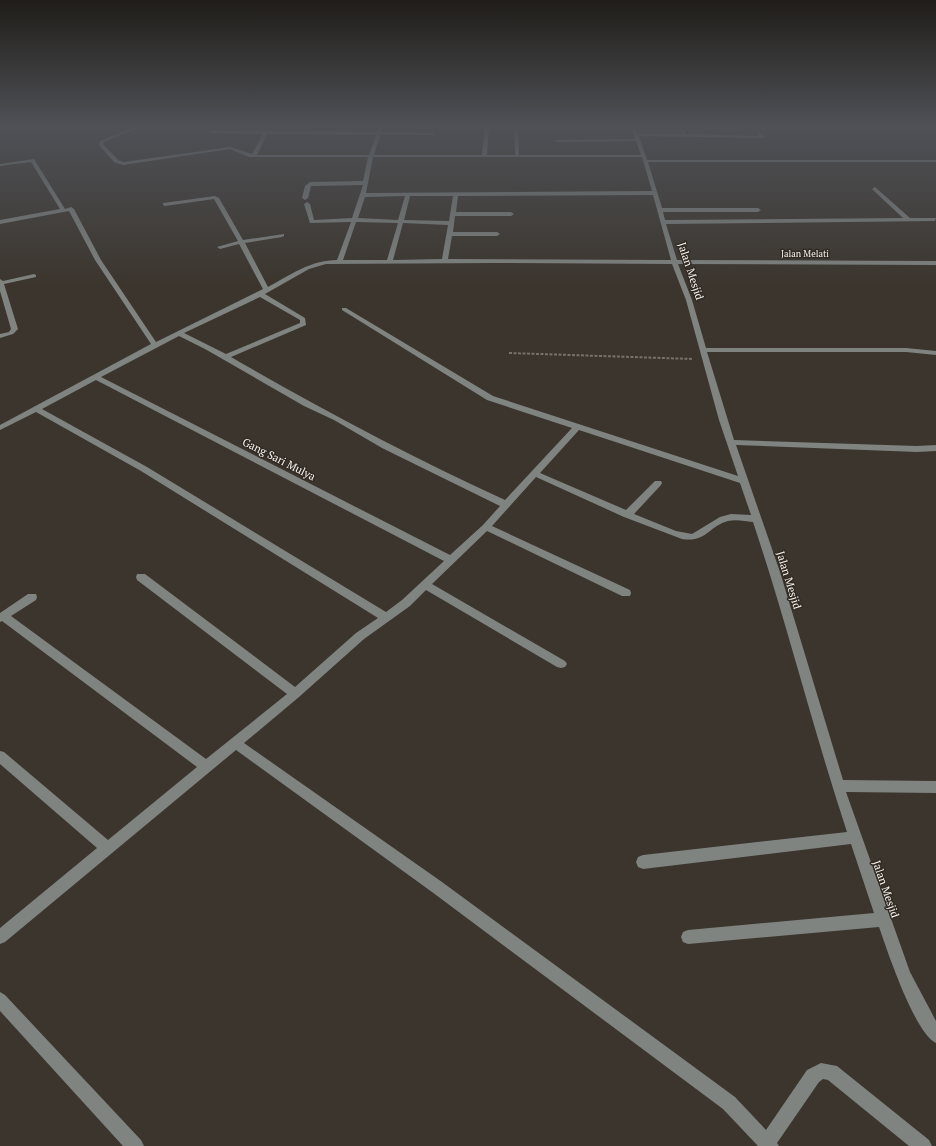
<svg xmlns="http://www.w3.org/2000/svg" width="936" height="1146" viewBox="0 0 936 1146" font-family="'PT Serif',serif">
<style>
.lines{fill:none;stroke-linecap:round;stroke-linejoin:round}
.path{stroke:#77716a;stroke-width:2;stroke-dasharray:3 1.5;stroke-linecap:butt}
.minor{fill:#7f8481;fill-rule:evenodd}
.labels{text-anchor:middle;stroke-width:3;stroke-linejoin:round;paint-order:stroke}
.far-street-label{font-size:9px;fill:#f7f3ee;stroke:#312b24}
.street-label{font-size:11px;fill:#f7f3ee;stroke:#312b24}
</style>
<rect width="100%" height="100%" fill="#3b352d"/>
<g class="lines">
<polyline class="path" points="509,353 693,359"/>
<g class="minor">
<polygon points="8,126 13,126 15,129 11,130"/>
<path d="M136 126H142L104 142 103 144 118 160 124 162 230 147 252 154 263 134 209 133 211 131 377 132 379 126H383L381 132 433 133 435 134 433 135H380L374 155H482L485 126H489L487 155H515L514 126H518L519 155H641L636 141 557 142 555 141 557 140 635 139 631 126H635L638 134H682L676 126H680L686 134 759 136 758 134 760 133 765 137 763 138 639 136 647 160H936V162H648L662 208H758L761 210 758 212H663L665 220 903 218 873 190 872 189 875 187 910 218H936L935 221 666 224 677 260 936 261V265L678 264 692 300 706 348H906L936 351V355L906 352H707L734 440 917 446 936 445V451L917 452 736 445 780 572 843 780 936 781V793L846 792 910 972 936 1021V1043C915 1034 887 950 879 927L688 944 683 942 681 937 683 932 688 930 874 913 851 844 643 869 638 867 636 862 638 857 643 855 847 832C813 729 787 624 753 522 745 521 736 519 728 521 709 526 706 543 682 539L624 517 536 477 492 526 630 590 631 593 630 596H622L487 531 432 584 565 661 567 664 565 667 561 668 557 667 426 590 410 606 364 639 299 697 244 743 442 882 735 1097 766 1130 807 1070 821 1063 837 1066 929 1140 932 1146H909L828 1080 823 1079 819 1082 777 1143 779 1146H758L723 1109 432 892 236 750 5 942 0 944V928L97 848 0 764V751L4 752 108 840 197 767 2 621 0 622V613L28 594H36L37 597 36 600 11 616 206 759 287 694 137 580 136 577 137 574H145L295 687 356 633 378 618 141 471 36 412 0 430V425L151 344 95 260 69 211 0 224V220L60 209 31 162 0 166V164L34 159 65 209 71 207 74 209 101 260 156 342 263 289 239 244 220 249 217 247 238 241 214 199 165 206 163 205V203L215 196 219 198 243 240 284 234V236L282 237 245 243 268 287C290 275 311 260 337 260L351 222 310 223 304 204 307 202 310 204 314 220 352 218 363 185 311 186 308 198 305 200 302 198 305 186 310 182 363 181 368 157H249L230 149 123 165 114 162 99 145 100 141ZM267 134 376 135 369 155H257ZM373 157H642L652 191 366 193ZM653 195 671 260 448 259 452 236H497L500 234 497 232H453L455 216H511L514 214 511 212H456L458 196ZM405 196 398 220 358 218 365 197ZM410 196H453L449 221 404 220ZM356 222 398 223 387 260H343ZM403 223 448 225 442 259 393 260ZM496 263 672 264 686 300 719 420 738 476 493 396 346 308H342V310L487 400 572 428 505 500C411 457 321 409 231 357L306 325 305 318 265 294 309 269 326 264ZM260 297 300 320V323L226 354 184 333ZM179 336 205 349 304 406 334 420 382 448 500 506 483 525 450 555 101 377ZM96 380 444 561 402 600 386 612 147 467 42 409ZM579 430 740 483 751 515 731 514 720 517 692 534 676 531 634 514 661 485 662 483 661 481H655L626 510 540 473Z"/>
<polygon points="34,274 36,275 36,277 4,284 18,329 13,334 0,338 0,334 9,332 11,329 0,291 0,279 3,281"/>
<polygon points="0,992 5,995 141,1140 144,1146 123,1146 0,1011"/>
</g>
</g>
<linearGradient id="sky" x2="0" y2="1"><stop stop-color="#201d19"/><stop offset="0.44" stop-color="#4f5157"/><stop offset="1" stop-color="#4f5157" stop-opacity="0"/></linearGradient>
<rect width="936" height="286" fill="url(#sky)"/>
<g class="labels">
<g class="far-street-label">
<text x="805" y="257">Jalan Melati</text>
</g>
<g class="street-label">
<text transform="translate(691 271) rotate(72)" y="4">Jalan Mesjid</text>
<text transform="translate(279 459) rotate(27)" y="4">Gang Sari Mulya</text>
<text transform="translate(789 580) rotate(73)" y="4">Jalan Mesjid</text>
<text transform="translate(886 889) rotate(71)" y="4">Jalan Mesjid</text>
</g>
</g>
</svg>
